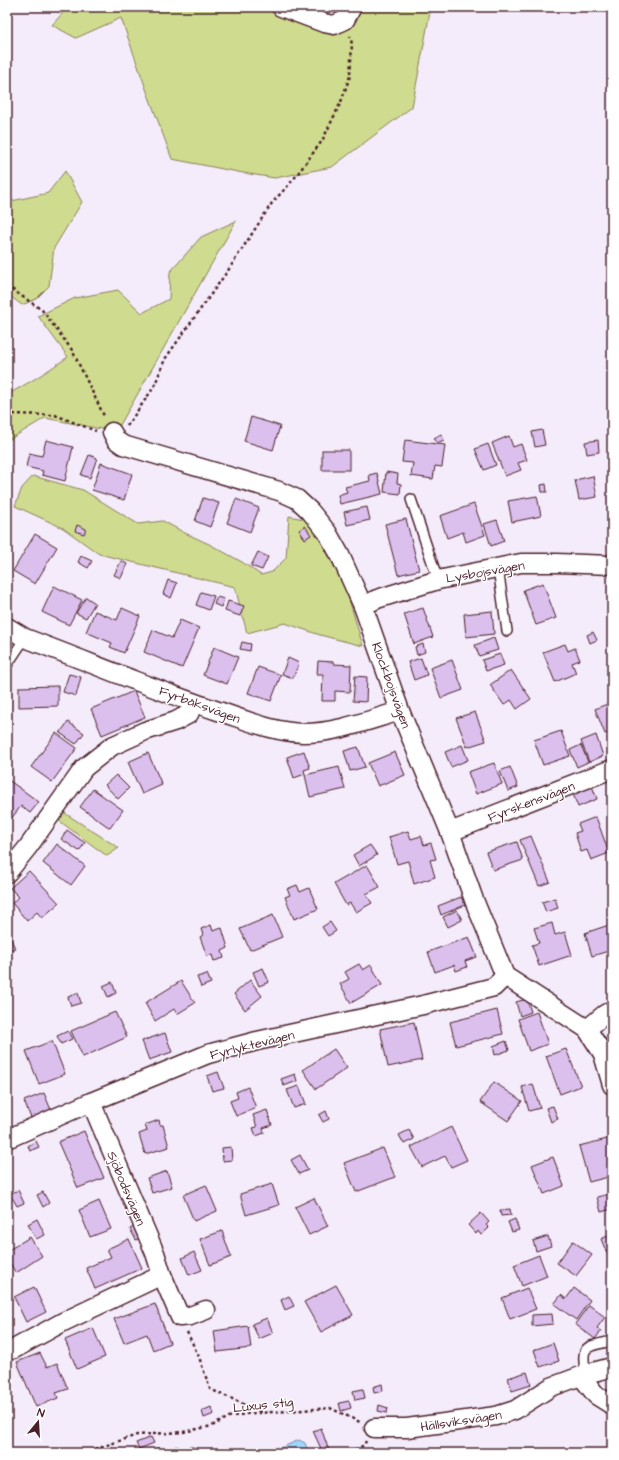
<svg xmlns="http://www.w3.org/2000/svg" width="619" height="1460" viewBox="0 0 619 1460" font-family="'Architects Daughter',sans-serif">
<style>
.green{fill:#cfdb8e;stroke:#8c7d5c}
.water{fill:#9fd7ff;stroke:#7d8daa}
.building{fill:#dbbfed;stroke:#4a1f2b}
.lines{fill:none;stroke-linecap:round;stroke-linejoin:round}
.lane-casing{stroke:#4a1f2b;stroke-width:12}
.street-casing{stroke:#4a1f2b;stroke-width:21}
.path{stroke:#4a1f2b;stroke-width:2.5;stroke-dasharray:3 3;stroke-linecap:butt}
.lane{stroke:#fff;stroke-width:9}
.street{stroke:#fff;stroke-width:18}
.labels{text-anchor:middle;stroke-width:3;stroke-linejoin:round;paint-order:stroke}
.street-label{font-size:13px;fill:#4a1f2b;stroke:#fff}
</style>
<rect width="100%" height="100%" fill="#f4ecfa"/>
<filter id="ink" filterUnits="userSpaceOnUse"><feTurbulence type="fractalNoise" baseFrequency=".025" numOctaves="2"/><feDisplacementMap in="SourceGraphic" scale="8" xChannelSelector="R" yChannelSelector="G"/><feConvolveMatrix kernelMatrix="1 2 1 2 8 2 1 2 1" color-interpolation-filters="sRGB"/></filter>
<g filter="url(#ink)">
<g class="green">
<polygon points="68,7 312,7 354,24 363,7 431,7 412,107 332,167 275,178 243,173 172,159 145,86 121,18 76,38 52,25"/>
<polygon points="65,171 82,202 54,248 49,286 36,299 22,305 7,294 7,202 48,193"/>
<polygon points="236,221 116,432 45,418 7,441 7,395 38,377 68,357 38,316 75,298 118,290 142,313 169,299 170,272 201,237"/>
<polygon points="33,476 83,490 138,524 163,521 185,533 209,544 242,562 261,575 272,572 286,558 289,516 304,519 313,526 346,589 363,646 320,635 285,623 247,633 235,587 99,554 63,528 15,506 22,488"/>
<polygon points="63,812 119,848 107,856 58,820"/>
</g>
<g class="water">
<polygon points="299,1440 305,1443 309,1453 269,1453"/>
<polygon points="176,1446 184,1449 190,1446 197,1448 195,1451 200,1453 209,1450 211,1453 170,1453 170,1451"/>
<polygon points="573,1449 577,1453 444,1453 446,1451"/>
</g>
<g class="building">
<polygon points="251,417 280,426 273,450 244,441"/>
<polygon points="542,430 545,445 535,447 532,432"/>
<polygon points="441,434 444,440 437,443 434,438"/>
<polygon points="509,436 513,447 521,444 527,460 518,463 521,470 505,476 492,443"/>
<polygon points="46,440 73,447 65,481 42,475 43,471 26,467 29,453 42,456"/>
<polygon points="405,440 445,445 442,467 435,466 433,479 411,476 413,463 402,462"/>
<polygon points="598,440 599,452 587,454 585,442"/>
<polygon points="488,444 496,465 484,470 475,449"/>
<rect x="322" y="450" width="27" height="20"/>
<polygon points="89,455 97,458 90,478 81,475"/>
<polygon points="101,463 132,474 124,500 92,490"/>
<polygon points="386,472 398,474 397,483 401,484 400,494 384,492"/>
<polygon points="377,473 382,494 340,504 338,495 347,492 345,487 370,481 369,475"/>
<polygon points="593,476 597,497 579,500 575,480"/>
<polygon points="546,484 547,492 542,492 541,485"/>
<polygon points="537,496 541,516 512,522 508,501"/>
<polygon points="203,498 219,503 210,527 195,521"/>
<polygon points="236,499 259,508 250,532 227,523"/>
<polygon points="474,504 485,535 466,542 463,532 447,538 440,516"/>
<polygon points="367,507 370,520 347,525 344,512"/>
<polygon points="406,519 419,570 398,575 385,524"/>
<polygon points="497,520 504,541 491,546 484,524"/>
<polygon points="77,525 86,529 84,534 75,531"/>
<polygon points="305,526 311,535 305,539 299,530"/>
<polygon points="35,534 57,547 35,584 13,571"/>
<polygon points="258,552 268,557 262,570 251,566"/>
<polygon points="81,556 92,561 88,568 78,562"/>
<polygon points="121,561 127,564 121,578 114,575"/>
<polygon points="168,580 177,583 171,598 163,594"/>
<polygon points="543,583 556,618 536,625 523,590"/>
<polygon points="54,586 82,600 69,625 42,612"/>
<polygon points="201,592 214,596 209,610 196,605"/>
<polygon points="86,597 95,603 86,618 76,613"/>
<polygon points="217,597 224,599 221,607 214,604"/>
<polygon points="228,601 244,606 240,616 225,611"/>
<polygon points="122,608 140,616 124,653 110,647 112,643 86,632 95,611 117,620"/>
<polygon points="423,608 433,637 414,644 404,614"/>
<polygon points="492,611 494,634 466,637 464,614"/>
<polygon points="180,620 199,628 182,668 144,652 153,630 172,638"/>
<polygon points="593,632 597,640 590,643 587,635"/>
<polygon points="494,638 498,650 479,656 475,645"/>
<polygon points="242,642 251,644 250,651 240,649"/>
<polygon points="423,644 425,652 417,655 415,647"/>
<polygon points="565,644 568,651 575,648 580,660 572,663 576,673 555,682 543,652"/>
<polygon points="214,647 238,657 227,684 203,675"/>
<polygon points="500,654 504,665 486,671 482,660"/>
<polygon points="288,658 299,663 293,678 282,674"/>
<polygon points="421,658 427,675 414,680 408,662"/>
<polygon points="452,660 463,690 441,698 430,668"/>
<polygon points="318,661 334,662 334,664 351,665 350,692 335,691 335,701 322,701 323,674 317,674"/>
<polygon points="258,667 281,675 271,701 248,693"/>
<polygon points="511,670 531,699 517,709 511,700 504,705 490,685"/>
<polygon points="69,674 81,677 76,696 63,692"/>
<polygon points="355,676 367,677 366,702 353,701"/>
<polygon points="58,686 58,706 19,707 19,687"/>
<polygon points="134,691 145,717 102,735 91,709"/>
<polygon points="612,702 612,731 605,734 595,709"/>
<polygon points="475,712 486,741 467,747 456,718"/>
<polygon points="68,722 84,733 76,744 60,733"/>
<polygon points="561,731 570,756 543,765 534,740"/>
<polygon points="56,733 77,748 52,782 31,767"/>
<polygon points="596,735 603,756 589,762 581,741"/>
<polygon points="462,745 468,760 451,767 445,752"/>
<polygon points="581,745 588,762 577,767 570,750"/>
<polygon points="358,747 365,767 350,771 344,751"/>
<polygon points="304,751 310,768 304,770 305,774 294,778 287,757"/>
<polygon points="395,752 405,775 378,786 368,763"/>
<polygon points="148,753 162,785 142,794 128,762"/>
<polygon points="494,763 502,784 476,794 468,772"/>
<polygon points="339,767 345,789 310,797 305,775"/>
<polygon points="510,767 518,787 508,791 500,771"/>
<polygon points="116,775 129,788 118,799 105,785"/>
<polygon points="7,779 39,802 30,813 21,806 11,819 7,816"/>
<polygon points="592,786 597,799 578,807 573,794"/>
<polygon points="93,789 123,810 110,828 80,807"/>
<polygon points="596,817 609,853 591,860 587,850 581,852 575,833 581,831 578,824"/>
<polygon points="67,830 85,843 79,851 61,839"/>
<polygon points="408,831 411,839 421,836 424,845 431,843 436,859 430,860 435,877 414,884 408,861 397,864 389,837"/>
<polygon points="531,836 550,882 539,886 520,840"/>
<polygon points="517,842 523,860 493,870 486,852"/>
<polygon points="57,844 85,866 71,885 43,863"/>
<polygon points="370,845 377,855 359,866 353,855"/>
<polygon points="367,865 380,887 366,894 372,903 356,912 350,903 346,905 334,884"/>
<polygon points="29,871 59,903 42,918 37,912 27,921 12,903 19,897 10,888"/>
<polygon points="297,885 300,892 309,888 318,909 294,919 285,897 290,895 287,889"/>
<polygon points="461,897 465,905 441,915 438,906"/>
<polygon points="555,898 558,908 546,912 542,902"/>
<polygon points="457,910 462,920 448,927 443,917"/>
<polygon points="273,915 282,937 250,950 240,929"/>
<polygon points="330,922 336,931 328,936 322,927"/>
<polygon points="552,923 555,935 565,932 572,955 539,966 532,945 539,943 534,928"/>
<polygon points="612,924 612,950 592,956 585,933"/>
<polygon points="211,925 213,931 222,928 228,948 222,951 224,958 214,961 212,955 207,956 200,937 203,935 201,929"/>
<polygon points="7,931 15,948 7,952"/>
<polygon points="469,937 477,957 465,961 467,967 456,971 454,965 435,972 428,952"/>
<polygon points="359,964 363,970 371,965 382,985 351,1003 340,984 349,979 345,972"/>
<polygon points="263,968 269,982 259,986 253,972"/>
<polygon points="207,974 211,983 201,987 197,977"/>
<polygon points="250,980 262,996 245,1010 234,994"/>
<polygon points="181,981 195,1003 177,1014 174,1009 155,1021 145,1003"/>
<polygon points="112,982 116,993 108,997 103,986"/>
<polygon points="78,993 81,1003 71,1006 68,997"/>
<polygon points="527,999 531,1012 520,1016 516,1002"/>
<polygon points="497,1010 503,1034 456,1046 450,1022"/>
<polygon points="115,1012 127,1037 83,1057 71,1031"/>
<polygon points="537,1012 548,1044 529,1051 518,1019"/>
<polygon points="414,1022 422,1060 388,1067 380,1029"/>
<polygon points="68,1031 72,1039 61,1044 57,1036"/>
<polygon points="165,1033 172,1052 149,1060 142,1041"/>
<polygon points="52,1041 65,1074 39,1084 26,1051"/>
<polygon points="506,1041 509,1050 495,1055 493,1046"/>
<polygon points="334,1049 347,1068 316,1089 303,1070"/>
<polygon points="566,1049 581,1086 560,1094 546,1056"/>
<polygon points="218,1072 224,1088 212,1091 207,1076"/>
<polygon points="295,1074 297,1081 284,1086 281,1079"/>
<polygon points="494,1082 522,1101 508,1121 480,1102"/>
<polygon points="533,1084 540,1108 529,1111 522,1087"/>
<polygon points="299,1086 306,1104 294,1108 287,1090"/>
<polygon points="248,1087 256,1108 236,1116 230,1101 238,1098 236,1092"/>
<polygon points="44,1093 51,1110 31,1118 24,1101"/>
<polygon points="553,1106 558,1119 551,1122 546,1108"/>
<polygon points="267,1110 272,1125 263,1128 264,1133 256,1136 253,1128 257,1127 253,1115"/>
<polygon points="326,1111 329,1119 323,1122 319,1115"/>
<polygon points="159,1120 160,1125 163,1125 169,1147 145,1154 139,1134 147,1131 145,1125"/>
<polygon points="451,1127 467,1160 451,1167 445,1156 422,1167 411,1147"/>
<polygon points="409,1130 414,1139 404,1144 399,1135"/>
<polygon points="84,1131 104,1178 78,1188 58,1142"/>
<polygon points="611,1138 612,1153 609,1153 612,1163 612,1176 589,1182 579,1146"/>
<polygon points="36,1141 39,1147 30,1151 28,1146"/>
<polygon points="231,1147 232,1160 223,1161 222,1148"/>
<polygon points="383,1148 395,1177 356,1192 344,1163"/>
<polygon points="300,1155 308,1170 299,1174 291,1160"/>
<polygon points="553,1157 564,1186 544,1194 532,1165"/>
<polygon points="167,1171 172,1187 152,1193 147,1178"/>
<polygon points="272,1184 279,1205 246,1215 240,1194"/>
<polygon points="206,1185 217,1211 194,1221 183,1195"/>
<polygon points="18,1190 24,1203 17,1206 10,1194"/>
<polygon points="43,1192 49,1203 43,1207 37,1195"/>
<polygon points="609,1194 612,1209 601,1212 597,1197"/>
<polygon points="314,1198 328,1226 309,1235 295,1207"/>
<polygon points="99,1201 111,1229 90,1237 79,1210"/>
<polygon points="510,1209 511,1215 501,1216 500,1210"/>
<polygon points="481,1213 489,1222 486,1225 489,1228 481,1235 478,1231 476,1234 468,1225"/>
<polygon points="37,1219 45,1235 36,1239 28,1224"/>
<polygon points="515,1219 519,1230 512,1232 508,1222"/>
<polygon points="135,1226 141,1237 136,1240 130,1229"/>
<polygon points="222,1231 231,1257 210,1265 200,1239"/>
<polygon points="612,1234 612,1256 609,1258 601,1239"/>
<polygon points="548,1236 551,1246 536,1251 533,1241"/>
<polygon points="30,1237 42,1256 16,1273 7,1259 7,1251"/>
<polygon points="129,1239 142,1268 95,1289 86,1268 111,1257 107,1249"/>
<polygon points="573,1241 592,1255 576,1276 557,1263"/>
<polygon points="194,1252 202,1270 189,1275 182,1258"/>
<polygon points="539,1255 547,1276 522,1286 514,1265"/>
<polygon points="336,1285 353,1315 321,1332 304,1302"/>
<polygon points="34,1287 46,1312 26,1322 14,1297"/>
<polygon points="527,1288 536,1309 510,1319 502,1298"/>
<polygon points="574,1288 590,1300 576,1320 554,1304 561,1295 566,1299"/>
<polygon points="289,1296 294,1306 285,1310 281,1300"/>
<polygon points="155,1304 170,1343 153,1350 147,1334 124,1343 114,1319"/>
<polygon points="589,1305 605,1317 597,1328 601,1331 595,1339 575,1324"/>
<polygon points="552,1314 553,1324 532,1326 532,1315"/>
<polygon points="267,1318 273,1333 259,1339 252,1324"/>
<polygon points="248,1326 251,1348 217,1352 214,1331"/>
<polygon points="93,1328 105,1357 77,1369 65,1340"/>
<polygon points="553,1343 559,1361 540,1367 534,1350"/>
<polygon points="40,1353 47,1367 57,1363 68,1389 56,1393 58,1398 36,1407 17,1362"/>
<polygon points="527,1372 531,1385 512,1391 508,1378"/>
<polygon points="382,1384 383,1391 374,1393 373,1387"/>
<polygon points="363,1389 365,1398 355,1400 353,1391"/>
<polygon points="349,1401 351,1408 341,1411 339,1403"/>
<polygon points="379,1405 388,1408 387,1413 378,1411"/>
<polygon points="211,1407 214,1414 204,1418 202,1411"/>
<polygon points="321,1428 329,1451 323,1453 313,1431"/>
<polygon points="151,1437 154,1443 139,1449 136,1443"/>
<polygon points="157,1448 166,1449 165,1453 156,1453"/>
</g>
<g class="lines">
<defs>
<g id="lane">
<polyline points="411,499 438,580"/>
<polyline points="498,568 507,631"/>
<polyline points="7,665 25,638"/>
<path d="M586 1374C580 1344 586 1347 612 1341"/>
</g>
<g id="street">
<polyline points="281,7 324,23 334,25 345,20 352,7"/>
<polyline points="112,432 116,440 123,445 279,491 297,499 310,511 327,532 340,555 363,606 400,711 450,832 474,900 505,976 587,1029 603,1054 612,1085"/>
<polyline points="363,606 377,599 438,580 521,563 556,563 612,565"/>
<path d="M7 627 25 638C89 662 153 689 218 711 246 720 273 732 303 733 336 733 369 720 400 711"/>
<polyline points="450,832 612,769"/>
<polyline points="7,873 28,847 84,768 112,746 145,731 176,721 189,714 194,703"/>
<polyline points="587,1029 605,1014 612,1010"/>
<polyline points="91,1102 155,1253 162,1275 180,1317 190,1316 206,1310"/>
<polyline points="7,1139 91,1102 208,1054 257,1041 423,1005 494,987 505,976"/>
<polyline points="7,1351 14,1349 63,1322 162,1275"/>
<polyline points="581,1376 596,1395 612,1405"/>
<polyline points="374,1428 407,1428 496,1416 515,1410 551,1387 586,1374 612,1367"/>
</g>
</defs>
<use href="#lane" class="lane-casing"/>
<use href="#street" class="street-casing"/>
<g class="path">
<polyline points="7,286 42,310 72,350 105,418"/>
<polyline points="7,414 55,415 96,431"/>
<polyline points="127,426 154,387 165,359 229,269 272,203 293,180 322,141 341,102 350,76 352,44 350,36"/>
<polyline points="187,1332 199,1357 210,1389 261,1412"/>
<polyline points="84,1453 137,1435 183,1432 212,1426 229,1417 245,1414 330,1408 360,1422"/>
<polyline points="350,1453 364,1445 366,1441"/>
</g>
<use href="#lane" class="lane"/>
<use href="#street" class="street"/>
</g>
</g>
<g class="labels">
<g class="street-label">
<text transform="translate(485 571) rotate(-10)" y="5">Lysbojsvägen</text>
<text transform="translate(392 685) rotate(70)" y="5">Klockbojsvägen</text>
<text transform="translate(200 704) rotate(20)" y="5">Fyrbåksvägen</text>
<text transform="translate(531 801) rotate(-21)" y="5">Fyrskensvägen</text>
<text transform="translate(252 1044) rotate(-14)" y="5">Fyrlyktevägen</text>
<text transform="translate(127 1188) rotate(67)" y="5">Sjöbodsvägen</text>
<text transform="translate(263 1404) rotate(-6)" y="5">Luxus stig</text>
<text transform="translate(461 1420) rotate(-9)" y="5">Hällsviksvägen</text>
</g>
</g>
<rect width="619" height="1460" fill="none" stroke="#fff" stroke-width="24"/>
<rect x="12" y="12" width="595" height="1436" fill="none" stroke="#4a1f2b" stroke-width="1.5" filter="url(#ink)"/>
<g transform="translate(38 1422) rotate(18)" stroke="#ffffff" stroke-width="3" paint-order="stroke">
<path d="M0-3L7 15L0 10L-7 15Z" fill="#4a1f2b"/>
<text y="-6" font-size="11" font-weight="bold" text-anchor="middle" fill="#4a1f2b">N</text>
</g>
</svg>
